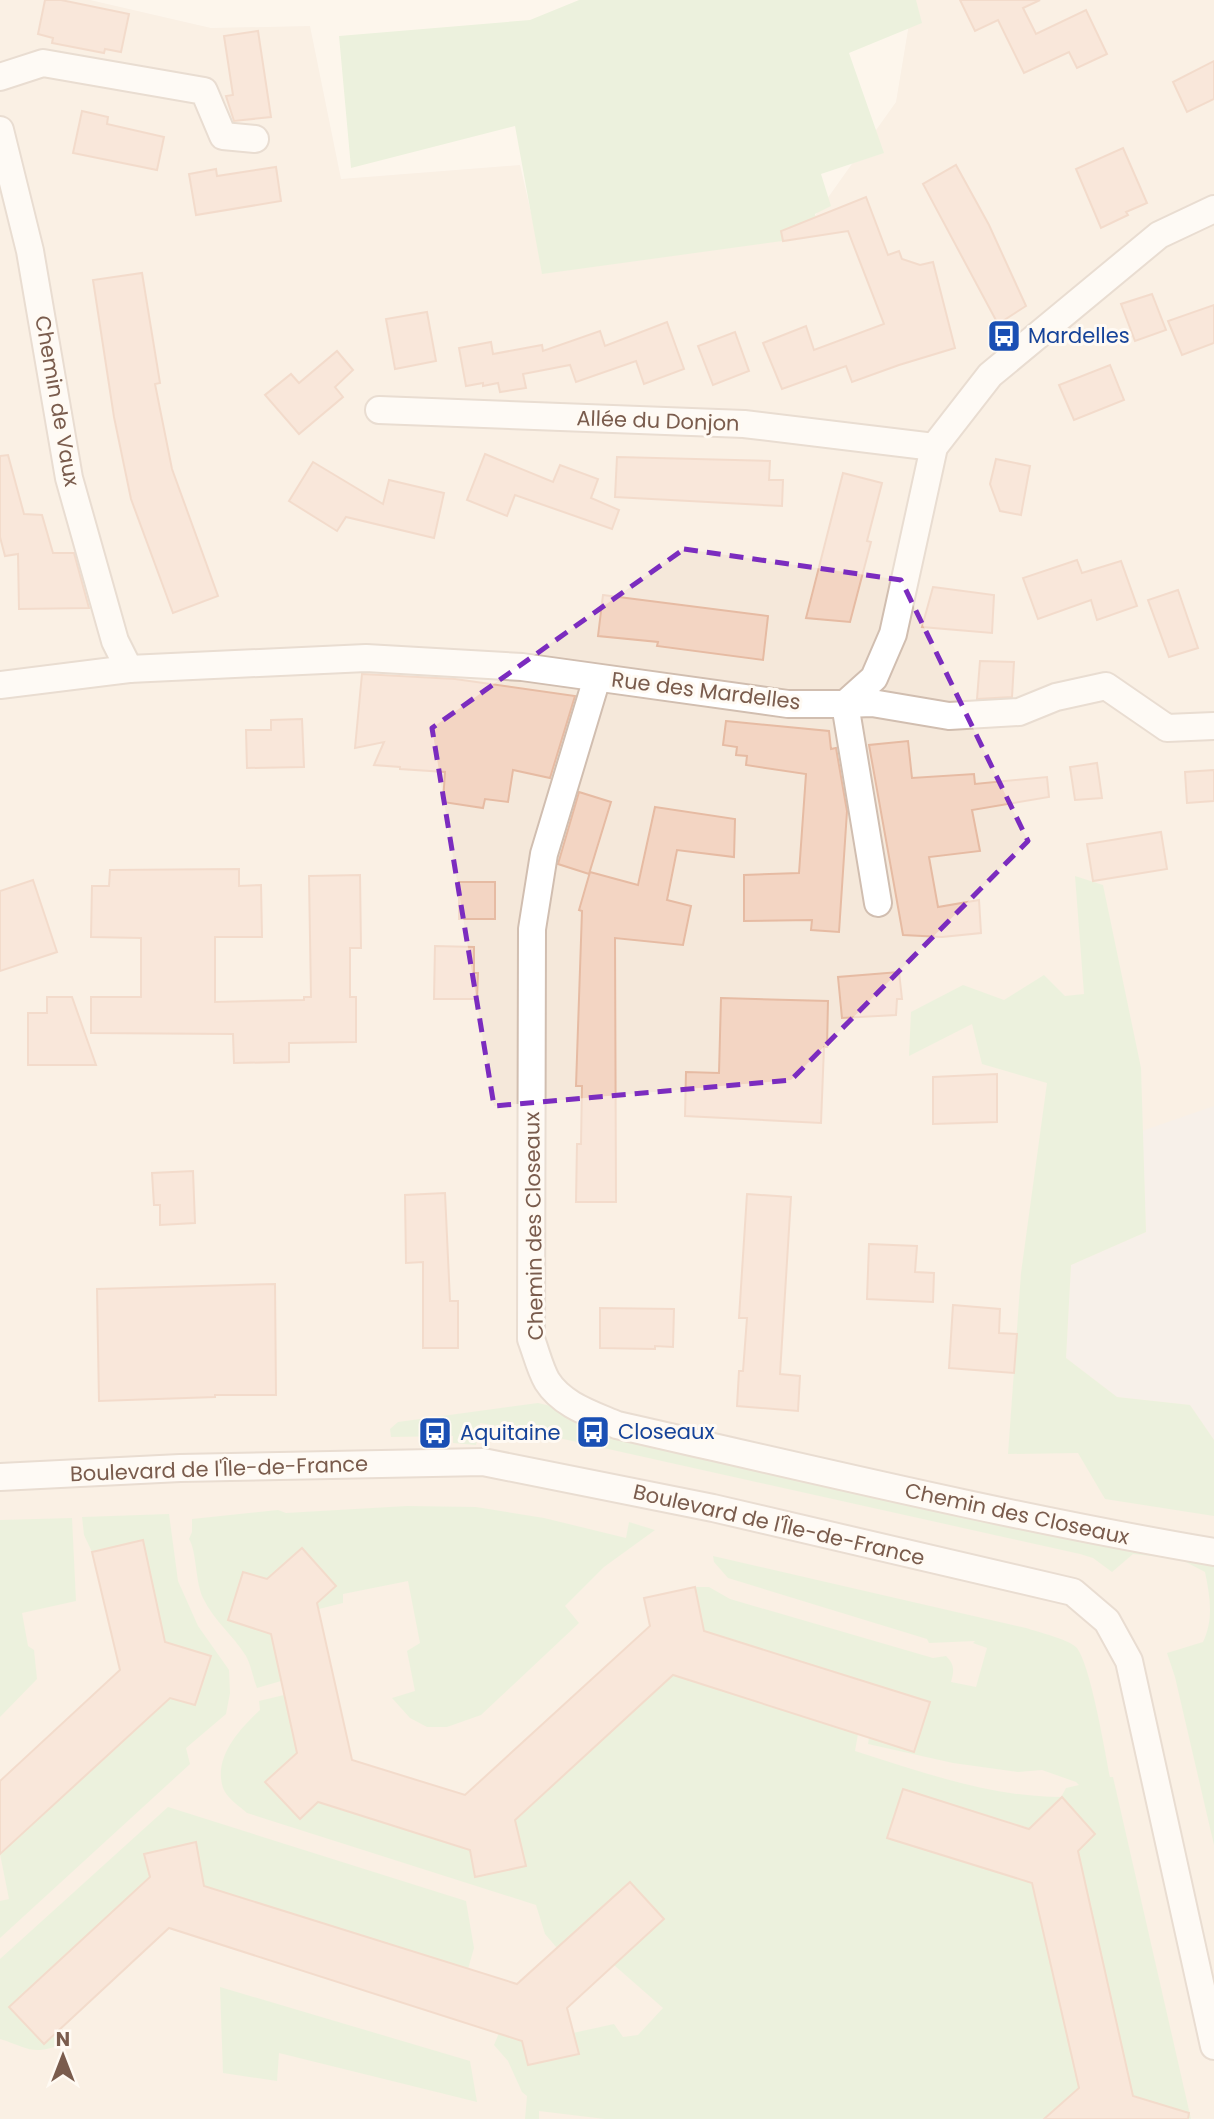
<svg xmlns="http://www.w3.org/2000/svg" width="1214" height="2119" viewBox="0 0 1214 2119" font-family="Poppins,sans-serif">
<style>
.residential{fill:#f5e8da}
.industrial{fill:#efe9e4}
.green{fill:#d8ecc9}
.building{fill:#f3d5c3;stroke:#e6bba3;stroke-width:2}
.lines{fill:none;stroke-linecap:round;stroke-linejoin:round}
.minor-casing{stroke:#d1beb0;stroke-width:30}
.minor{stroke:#fff;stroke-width:26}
.marked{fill:none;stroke:#7b2cbf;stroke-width:5;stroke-dasharray:14 9;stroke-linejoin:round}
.labels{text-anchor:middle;stroke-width:6;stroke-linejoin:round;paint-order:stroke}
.transit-label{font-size:21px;fill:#164399;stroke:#fffaf3;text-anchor:start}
.street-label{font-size:21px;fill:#7a5c4d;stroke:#fffaf3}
</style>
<rect width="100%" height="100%" fill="#fdf6ec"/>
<polygon class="residential" points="0,0 90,0 211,28 310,26 341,179 520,165 544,269 812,220 896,102 913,0 1214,0 1214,2119 0,2119"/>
<polygon class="industrial" points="1214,1106 1214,1440 1190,1405 1117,1397 1066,1358 1071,1265 1146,1232 1142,1131"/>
<g class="green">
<polygon points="579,0 916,0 922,23 849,53 884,153 821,174 831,206 815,214 819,236 542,274 515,126 351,168 339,36 530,20"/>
<polygon points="1075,876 1103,885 1141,1068 1146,1232 1071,1265 1066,1358 1117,1397 1190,1405 1214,1440 1214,1516 1105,1499 1078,1453 1008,1454 1021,1273 1047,1083 982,1064 972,1024 909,1056 911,1012 963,985 1004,1000 1044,975 1065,996 1084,994"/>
<path d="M538 1403 1214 1561V1845L1175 1677 1167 1653 1203 1642C1214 1619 1210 1596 1205 1572L1180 1559 1133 1554 1112 1572 1093 1558 1080 1554 523 1430 480 1423 476 1445 453 1443V1436L391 1437 390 1429 398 1422Z"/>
<path d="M407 1506 476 1507 544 1518 626 1538 629 1522 655 1530 604 1567 565 1606 579 1623 481 1715 447 1727H427L410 1718 392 1698 415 1691 407 1651 420 1643 408 1581 343 1594V1603L315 1610 313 1607 336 1586 302 1549 274 1581 243 1572 228 1620 270 1629 281 1681 257 1688C253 1678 251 1665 246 1656 233 1635 214 1621 203 1598 195 1581 197 1552 189 1539L192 1532V1519L278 1510 286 1513Z"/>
<polygon points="169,1514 178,1581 198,1626 229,1670 230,1693 226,1714 186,1748 190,1764 0,1938 0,1901 9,1899 0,1854 164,1703 166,1696 195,1705 210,1656 166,1648 143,1541 92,1552 84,1535 82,1517"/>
<polygon points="72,1518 76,1601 22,1613 28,1646 34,1650 37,1679 0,1717 0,1520"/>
<path d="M713 1556 1026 1628C1038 1632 1067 1639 1076 1647 1090 1662 1105 1751 1110 1777H1113L1191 2119H1155L1159 2104 1129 2094 1131 2088 1080 1859 1074 1854 1095 1833 1062 1797 1034 1824 1035 1830 903 1789 887 1837 1024 1881 1030 1877 1080 2093H1073L1044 2119H605L539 2111V2119H525L527 2096 522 2092 508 2061 494 2045 499 2033 521 2034 528 2065 578 2054 573 2033 614 2024 623 2037 638 2035 663 2008 614 1965 663 1918 630 1882 557 1948 545 1934 536 1905 247 1813C239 1806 227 1798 223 1788 213 1757 240 1729 260 1710L259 1701 284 1695 298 1759 291 1758 265 1782 300 1819 322 1799 325 1805 526 1866 517 1828H513L511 1824 676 1672 679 1673 680 1677 858 1734 855 1751C922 1772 990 1797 1061 1797L1066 1788 1079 1785 1076 1782 1042 1770 1018 1772 953 1763 868 1744 869 1738 914 1752 930 1702 700 1630 695 1587H709L730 1599 933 1658 946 1656C955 1665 954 1671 951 1682L976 1687 987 1648 973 1643 975 1641 929 1643 927 1639 728 1578 714 1562Z"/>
<path d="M168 1807 466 1901 474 1948 468 1969 200 1885 203 1880 195 1842 145 1854 151 1884H142L9 2007 44 2044 53 2036 62 2044C32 2056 29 2048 0 2039V1959Z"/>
<polygon points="220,1987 470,2061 477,2102 279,2053 277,2081 223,2073"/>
</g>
<g class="building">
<polygon points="45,0 61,0 129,14 121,52 105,49 104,53 52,43 53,38 38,34"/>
<polygon points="960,0 1040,0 1023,8 1036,34 1086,10 1107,54 1077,68 1069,52 1024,73 998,20 975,31"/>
<polygon points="258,31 271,117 234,121 226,96 233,95 224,36"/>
<polygon points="1214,61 1214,99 1187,112 1173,82"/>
<polygon points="82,111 108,117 107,124 164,137 157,170 73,153"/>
<polygon points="1123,148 1147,203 1126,212 1128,215 1101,228 1076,169"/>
<polygon points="956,165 989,225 1026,306 998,324 923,184"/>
<polygon points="276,167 281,201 196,215 189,174 216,169 217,176"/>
<polygon points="866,197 888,255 899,251 902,259 920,265 933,262 955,348 899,365 852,382 846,366 782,389 763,343 806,326 814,350 884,324 848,231 783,241 781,231"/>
<polygon points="142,273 160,383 155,384 172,469 218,596 173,613 131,499 114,417 93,280"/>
<polygon points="1152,294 1166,330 1135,341 1121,304"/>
<polygon points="1214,305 1214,343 1182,355 1168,321"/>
<polygon points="427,312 436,361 395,369 386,319"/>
<polygon points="667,322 684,369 644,384 636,361 576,382 570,365 523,374 526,388 500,392 498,383 483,386 483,383 466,386 459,348 491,342 493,354 542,345 543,351 600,331 605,346"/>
<polygon points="735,332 749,371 713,385 698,346"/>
<polygon points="337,351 353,370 335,387 343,397 299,434 265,395 291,374 299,383"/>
<polygon points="1110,365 1124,400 1074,420 1059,385"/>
<polygon points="485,454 553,482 560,465 598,479 591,498 619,510 612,529 515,495 507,516 467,500"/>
<polygon points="8,455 24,514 42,515 53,553 74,553 89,608 19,609 18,554 5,556 0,537 0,456"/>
<polygon points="617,457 770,461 769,480 783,480 782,506 615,497"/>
<polygon points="996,459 1030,466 1021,515 1000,511 990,484"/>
<polygon points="313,462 383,504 389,480 444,493 434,538 346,517 337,531 289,501"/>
<polygon points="843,473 882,483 867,541 871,542 850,622 806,618"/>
<polygon points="1077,560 1082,573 1121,561 1137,606 1097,620 1091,600 1038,619 1023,578"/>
<polygon points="933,587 994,595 992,633 922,627"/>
<polygon points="1178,590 1198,648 1169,657 1148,600"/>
<polygon points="603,595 768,616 763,660 657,646 658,642 598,636"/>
<polygon points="980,661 1014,662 1012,697 977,699"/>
<polygon points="362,674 455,679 575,696 550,778 513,770 508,802 485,799 483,808 443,802 445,772 400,769 400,767 374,765 384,742 355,748"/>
<polygon points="302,719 304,767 247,768 246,730 271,730 271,720"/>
<polygon points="726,721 829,731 831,749 836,748 847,811 839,932 811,930 812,920 744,921 744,875 799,873 806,774 746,765 747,756 736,755 737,747 723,745"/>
<polygon points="908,741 912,778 974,774 975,784 1047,777 1049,797 972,810 980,851 929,857 938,907 979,900 981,933 942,937 903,935 869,745"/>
<polygon points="1097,763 1102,798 1075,800 1070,767"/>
<polygon points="1214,770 1214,801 1187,803 1185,772"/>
<polygon points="579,792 611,802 589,874 558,864"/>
<polygon points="655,807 735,819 734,857 677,850 667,900 691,906 683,945 615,938 616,1202 576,1202 577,1144 581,1144 582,1086 576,1086 582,911 579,910 590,872 638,885"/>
<polygon points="1161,832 1167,869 1093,881 1087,844"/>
<polygon points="239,869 239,886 261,885 262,937 215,937 215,1002 304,1000 304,997 311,997 309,876 360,875 361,948 350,948 350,997 356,997 356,1042 289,1043 289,1062 234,1063 233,1034 91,1033 91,997 141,997 141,938 91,937 92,886 109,886 110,870"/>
<polygon points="33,880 57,952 0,971 0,891"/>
<rect x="459" y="882" width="36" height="37"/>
<polygon points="435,946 474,947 474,973 478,973 477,999 434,999"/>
<polygon points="899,972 902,999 897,999 896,1015 842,1018 838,977"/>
<polygon points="47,997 72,997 96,1065 28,1065 28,1013 47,1013"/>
<polygon points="721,998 828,1001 827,1047 824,1047 821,1123 685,1116 686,1072 719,1073"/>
<polygon points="997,1074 997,1122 933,1124 933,1077"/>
<polygon points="193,1171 195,1223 160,1225 160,1205 154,1205 152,1173"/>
<polygon points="445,1193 450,1301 458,1301 458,1348 423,1348 423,1262 406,1263 405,1195"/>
<polygon points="747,1194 791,1197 780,1374 800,1376 798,1411 737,1406 739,1371 743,1371 747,1318 739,1318"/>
<polygon points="869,1244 917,1246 915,1272 934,1273 933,1302 867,1299"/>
<polygon points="275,1284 276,1395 215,1395 215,1397 99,1401 97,1289"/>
<polygon points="953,1305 1000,1309 999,1333 1017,1334 1014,1373 949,1368"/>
<polygon points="600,1308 674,1309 673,1347 655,1346 655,1349 600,1348"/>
<polygon points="143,1540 165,1642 211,1656 195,1705 170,1698 0,1854 0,1781 120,1670 92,1552"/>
<polygon points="302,1548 336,1586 317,1603 352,1760 465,1795 650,1626 644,1598 695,1587 704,1631 930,1702 914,1752 673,1675 515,1820 526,1866 475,1877 470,1850 318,1802 300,1819 265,1782 297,1753 271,1634 228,1620 243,1572 267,1579"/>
<polygon points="903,1789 1029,1829 1062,1797 1095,1834 1078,1851 1133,2096 1189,2113 1188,2119 1044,2119 1079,2088 1032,1883 887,1838"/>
<polygon points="196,1842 204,1886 517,1984 630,1882 664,1919 567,2008 579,2054 528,2065 522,2041 169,1928 44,2044 9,2007 150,1877 144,1854"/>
</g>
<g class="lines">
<defs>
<g id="minor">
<polyline points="0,77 43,63 204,91 223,136 255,139"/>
<polyline points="0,130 30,251 69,478 115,641 129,669"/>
<polyline points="379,410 744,424 934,447"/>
<path d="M597 678 544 854 532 929 531 1339C536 1352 540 1369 547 1381 562 1405 592 1414 617 1425 815 1470 1014 1518 1214 1552"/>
<polyline points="0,685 129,669 366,658 522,667 788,704 845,704 874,678 893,634 934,447 990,375 1159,235 1214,209"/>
<polyline points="878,903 845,704 872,703 949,716 1019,712 1056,697 1106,686 1167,728 1214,726"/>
<polyline points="0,1477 180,1468 483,1462 713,1508 1073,1592 1107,1621 1129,1661 1214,2046"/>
</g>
</defs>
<use href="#minor" class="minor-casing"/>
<use href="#minor" class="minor"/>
</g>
<path d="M0 0H1214V2119H0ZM684 549 901 580 1028 841 791 1080 494 1106 432 728Z" fill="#fdf6ec" fill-opacity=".55" fill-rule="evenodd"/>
<path class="marked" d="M684 549 901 580 1028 841 791 1080 494 1106 432 728Z"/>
<defs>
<symbol id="bus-square" viewBox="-11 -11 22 22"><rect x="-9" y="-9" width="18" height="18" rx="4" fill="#1a4fb4" stroke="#fffaf3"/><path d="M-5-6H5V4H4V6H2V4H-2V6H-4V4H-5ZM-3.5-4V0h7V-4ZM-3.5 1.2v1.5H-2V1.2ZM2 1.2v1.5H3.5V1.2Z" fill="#fff"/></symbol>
</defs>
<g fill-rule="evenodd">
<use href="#bus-square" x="985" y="317" width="38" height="38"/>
<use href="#bus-square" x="574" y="1413" width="38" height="38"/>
<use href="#bus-square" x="416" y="1414" width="38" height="38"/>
</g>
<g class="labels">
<g class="transit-label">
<text x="1028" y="343">Mardelles</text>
<text x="618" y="1439">Closeaux</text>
<text x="460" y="1440">Aquitaine</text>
</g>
<g class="street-label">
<text transform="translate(57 401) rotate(80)" y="7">Chemin de Vaux</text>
<text transform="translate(658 421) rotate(2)" y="7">Allée du Donjon</text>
<text transform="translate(706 691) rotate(7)" y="7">Rue des Mardelles</text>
<text transform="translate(534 1226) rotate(-91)" y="7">Chemin des Closeaux</text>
<text transform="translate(219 1469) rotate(-2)" y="7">Boulevard de l'Île-de-France</text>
<text transform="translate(1017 1514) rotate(12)" y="7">Chemin des Closeaux</text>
<text transform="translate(779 1525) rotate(13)" y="7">Boulevard de l'Île-de-France</text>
</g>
</g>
<g transform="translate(63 2056)" stroke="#fffaf3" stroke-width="5" paint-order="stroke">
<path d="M0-5L12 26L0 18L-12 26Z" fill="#7a5c4d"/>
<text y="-10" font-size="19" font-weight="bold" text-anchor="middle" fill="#7a5c4d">N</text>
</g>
</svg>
